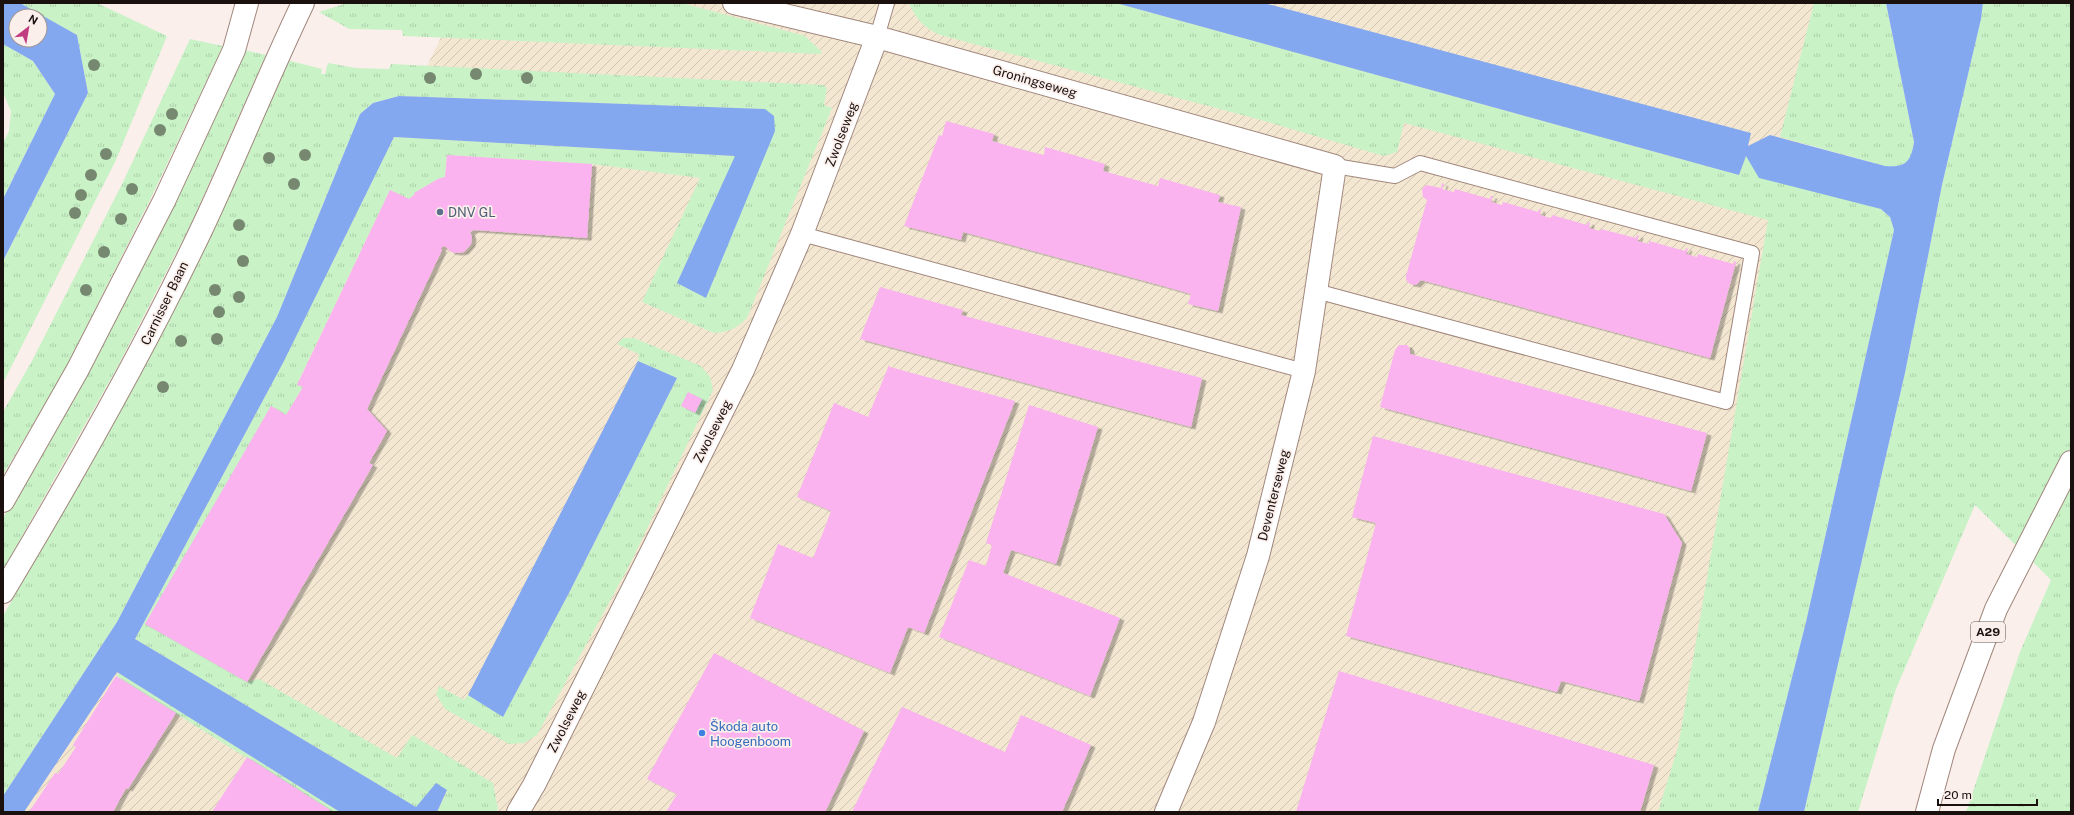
<svg xmlns="http://www.w3.org/2000/svg" width="2074" height="815" viewBox="0 0 2074 815" font-family="'Public Sans',sans-serif">
<style>
.industrial{fill:url(#industrial-furrows)}
.grass{fill:url(#grass-tufts)}
.water{fill:#83a8f0;fill-rule:evenodd}
.building{fill:#fab3ef;filter:url(#shadow)}
.lines{fill:none;stroke-linecap:round;stroke-linejoin:round}
.service-casing{stroke:#a1877d;stroke-width:16}
.minor-casing{stroke:#a1877d;stroke-width:24}
.secondary-casing{stroke:#a1877d;stroke-width:24}
.motorway-casing{stroke:#a1877d;stroke-width:24}
.service{stroke:#fff;stroke-width:14}
.minor{stroke:#fff;stroke-width:22}
.secondary{stroke:#fff;stroke-width:22}
.motorway{stroke:#fff;stroke-width:22}
.tree{fill:#768970}
.service-dot{fill:#5c6f8a;stroke:#fbefeb;stroke-width:1.5}
.shop-dot{fill:#3f7fe0;stroke:#fbefeb;stroke-width:1.5}
.labels{text-anchor:middle;stroke-width:3.5;stroke-linejoin:round;paint-order:stroke}
.shield{fill:#fbefeb;stroke:#5e5350;stroke-width:1}
.shield-label{font-size:12px;font-weight:bold;fill:#1a100d}
.street-label{font-size:13px;fill:#1a100d;stroke:#fbefeb}
.service-label{font-size:13px;fill:#4e5e75;stroke:#fbefeb;text-anchor:start}
.shop-label{font-size:13px;fill:#366cbe;stroke:#fbefeb;text-anchor:start}
</style>
<defs>
<pattern id="industrial-furrows" width="10" height="10" patternUnits="userSpaceOnUse"><rect width="10" height="10" fill="#f3e7d2"/><path d="M-1 1l2-2M0 10L10 0M9 11l2-2" fill="none" stroke="#d0c5b3"/></pattern>
<pattern id="grass-tufts" width="24" height="20" patternUnits="userSpaceOnUse"><rect width="24" height="20" fill="#c9f2c7"/><path d="M3 7l-1-3M5 7V3M7 7l1-3M15 17l-1-3M17 17v-4M19 17l1-3" fill="none" stroke="#acceaa"/></pattern>
<filter id="shadow"><feDropShadow dx="4.5" dy="2.5" stdDeviation="0" flood-color="#0004"/></filter>
</defs>
<rect width="100%" height="100%" fill="#fbefeb"/>
<polygon class="industrial" points="454,3 1831,3 1670,812 12,812 242,441 452,15"/>
<g class="grass">
<polygon points="17,3 97,3 167,36 116,160 3,383 3,261 88,93 77,35"/>
<polygon points="347,3 682,3 805,36 822,52 820,54 403,36 402,30 349,29 319,12"/>
<path d="M909 3H1116L1739 175 1746 155 1881 209 1890 217 1894 230 1806 622 1758 812H1658L1678 747 1768 220 1404 123 1397 152 1384 156 1261 120 940 35C924 28 916 19 909 3Z"/>
<path d="M1814 3H1886L1914 142C1911 162 1905 168 1885 166L1780 137Z"/>
<polygon points="1983,3 2071,3 2071,812 1966,812 2020,652 2051,580 1975,505 1896,689 1858,812 1804,812 1905,373 1942,185 1981,19"/>
<polygon points="190,39 223,46 150,200 62,375 3,475 3,412 33,359 123,182"/>
<polygon points="3,44 33,61 55,94 3,199 3,143 9,131 11,111 3,93"/>
<polygon points="244,50 266,55 191,224 118,366 3,570 3,518 94,358"/>
<path d="M287 60 322 69 321 74H325L328 63 356 68 389 69 391 64 823 85 827 88 824 105 832 108 747 318C737 328 729 332 714 333L642 302 700 178 592 164 447 155 445 177 438 179 415 193V194L409 199 390 190 297 384 303 387 286 415 271 406 146 624 247 682 259 679 397 758 412 735 493 783 498 809 496 812H437L447 791 416 807 135 639 284 361 394 137 736 156 677 283 765 109 399 96 373 103 360 114 277 317 117 622 3 796V616L143 369 205 247 267 109Z"/>
<polygon points="623,338 634,338 701,366 710,377 713,390 631,562 537,735 524,743 509,744 445,709 436,694 439,686 464,700 468,695 503,716 570,591 677,378 638,361 639,354 617,344"/>
<polygon points="119,673 340,812 329,812 330,810 116,676"/>
</g>
<g class="water">
<path d="M3 3H20L77 35 88 93 3 261V199L55 94 33 61 3 44ZM16 16H40V40H16Z"/>
<path d="M1116 3H1264L1751 133 1748 146 1770 135 1885 166C1905 168 1911 162 1914 142L1886 3H1983L1981 19 1942 185 1905 373 1804 812H1758L1806 622 1894 230 1890 217 1881 209 1759 178 1746 156 1739 175Z"/>
<polygon points="399,96 765,109 774,116 775,131 706,298 677,283 735,156 394,137 284,361 135,639 416,807 436,783 447,790 437,812 340,812 117,672 24,812 3,812 3,796 117,622 277,317 360,114 373,103"/>
<polygon points="638,361 677,378 570,591 503,717 468,695"/>
</g>
<g class="building">
<polygon points="946,121 994,134 992,141 1016,148 1044,155 1045,147 1105,164 1103,171 1158,186 1160,178 1220,195 1218,202 1241,207 1218,311 1188,304 1191,294 1163,286 963,232 961,240 904,226 939,135 942,136"/>
<polygon points="447,155 592,164 587,238 474,230 470,232 472,237 471,244 464,252 457,253 451,252 445,246 441,248 442,250 367,409 387,431 369,463 373,465 247,682 145,624 271,406 286,415 303,387 297,385 390,190 409,199 415,194 414,193 438,179 445,177"/>
<polygon points="1442,183 1444,184 1442,189 1454,192 1455,189 1490,199 1491,196 1493,196 1491,202 1502,205 1503,202 1538,212 1539,209 1541,210 1540,215 1551,218 1552,215 1587,225 1588,222 1590,223 1589,228 1600,231 1601,229 1636,238 1637,235 1639,236 1637,241 1649,244 1649,241 1685,251 1686,248 1688,249 1686,254 1697,257 1698,254 1733,264 1734,261 1736,262 1710,358 1421,280 1416,285 1410,284 1406,280 1406,276 1427,200 1423,197 1422,189 1426,185 1441,188"/>
<polygon points="880,287 963,310 961,315 1202,378 1191,427 860,339"/>
<polygon points="1399,345 1407,345 1410,349 1410,354 1707,433 1691,491 1380,407 1395,350"/>
<polygon points="889,365 890,367 1015,401 924,633 908,627 890,673 750,618 778,544 813,558 822,535 831,511 797,497 834,403 868,417"/>
<polygon points="688,392 702,399 695,413 681,406"/>
<polygon points="1029,405 1098,427 1056,564 1011,550 1003,573 1120,618 1090,696 939,637 969,560 986,566 992,545 986,543"/>
<polygon points="1373,436 1664,514 1682,543 1639,701 1561,681 1557,692 1346,636 1376,523 1352,517"/>
<polygon points="714,653 864,731 825,812 666,812 677,794 647,779"/>
<polygon points="1339,671 1654,765 1640,812 1296,812"/>
<polygon points="116,676 176,713 128,789 126,788 113,812 29,812 55,773 58,774 76,747 73,745"/>
<polygon points="902,707 1005,752 1021,715 1091,745 1062,812 852,812"/>
<polygon points="247,757 330,810 329,812 212,812"/>
</g>
<g class="lines">
<defs>
<g id="service">
<polyline points="877,37 887,3"/>
<polyline points="802,234 1304,371"/>
<polyline points="1316,291 1726,402 1752,253 1420,163 1395,176 1335,166"/>
</g>
<g id="minor">
<polyline points="734,3 877,37 1335,166 1304,371 1258,556 1204,722 1166,812"/>
<polyline points="518,812 534,785 743,370 802,234 877,37"/>
</g>
<g id="secondary">
<polyline points="3,501 78,369 164,201 234,50 247,3"/>
<path d="M3 592C75 472 144 351 204 224 238 151 268 76 303 3"/>
</g>
<polyline id="motorway" points="1927,812 1944,749 1996,609 2071,462"/>
</defs>
<use href="#service" class="service-casing"/>
<use href="#minor" class="minor-casing"/>
<use href="#secondary" class="secondary-casing"/>
<use href="#motorway" class="motorway-casing"/>
<use href="#service" class="service"/>
<use href="#minor" class="minor"/>
<use href="#secondary" class="secondary"/>
<use href="#motorway" class="motorway"/>
</g>
<g class="tree">
<circle cx="94" cy="65" r="6"/>
<circle cx="476" cy="74" r="6"/>
<circle cx="430" cy="78" r="6"/>
<circle cx="527" cy="78" r="6"/>
<circle cx="172" cy="114" r="6"/>
<circle cx="160" cy="130" r="6"/>
<circle cx="106" cy="154" r="6"/>
<circle cx="305" cy="155" r="6"/>
<circle cx="269" cy="158" r="6"/>
<circle cx="91" cy="175" r="6"/>
<circle cx="294" cy="184" r="6"/>
<circle cx="132" cy="189" r="6"/>
<circle cx="81" cy="195" r="6"/>
<circle cx="75" cy="213" r="6"/>
<circle cx="121" cy="219" r="6"/>
<circle cx="239" cy="225" r="6"/>
<circle cx="104" cy="252" r="6"/>
<circle cx="243" cy="261" r="6"/>
<circle cx="86" cy="290" r="6"/>
<circle cx="215" cy="290" r="6"/>
<circle cx="239" cy="297" r="6"/>
<circle cx="219" cy="312" r="6"/>
<circle cx="217" cy="339" r="6"/>
<circle cx="181" cy="341" r="6"/>
<circle cx="163" cy="387" r="6"/>
</g>
<circle class="service-dot" cx="440" cy="212" r="4"/>
<circle class="shop-dot" cx="702" cy="733" r="4"/>
<g class="labels">
<rect class="shield" x="1971" y="622" width="34" height="20" rx="3"/>
<g class="shield-label">
<text x="1988" y="636">A29</text>
</g>
<g class="street-label">
<text transform="translate(1035 81) rotate(16)" y="5">Groningseweg</text>
<text transform="translate(841 134) rotate(-69)" y="5">Zwolseweg</text>
<text transform="translate(164 303) rotate(-64)" y="5">Carnisser Baan</text>
<text transform="translate(712 431) rotate(-63)" y="5">Zwolseweg</text>
<text transform="translate(1273 495) rotate(-76)" y="5">Deventerseweg</text>
<text transform="translate(566 721) rotate(-63)" y="5">Zwolseweg</text>
</g>
<g class="service-label">
<text x="448" y="217">DNV GL</text>
</g>
<g class="shop-label">
<text x="710" y="731">Škoda auto<tspan x="710" dy="15">Hoogenboom</tspan></text>
</g>
</g>
<rect width="2074" height="815" fill="none" stroke="#1a100d" stroke-width="8"/>
<g transform="translate(28 28) rotate(31)"><circle r="19" fill="#fbefeb" stroke="#a19692"/>
<path d="M0-3L7 15L0 10L-7 15Z" fill="#c13d82"/>
<text y="-6" font-size="11" font-weight="bold" text-anchor="middle" fill="#1a100d">N</text>
</g>
<path d="M1938 799v6h99v-6" fill="none" stroke="#1a100d" stroke-width="2"/>
<text x="1944" y="799" font-size="12" fill="#1a100d" stroke="#fbefeb" stroke-width="3" paint-order="stroke">20 m</text>
</svg>
